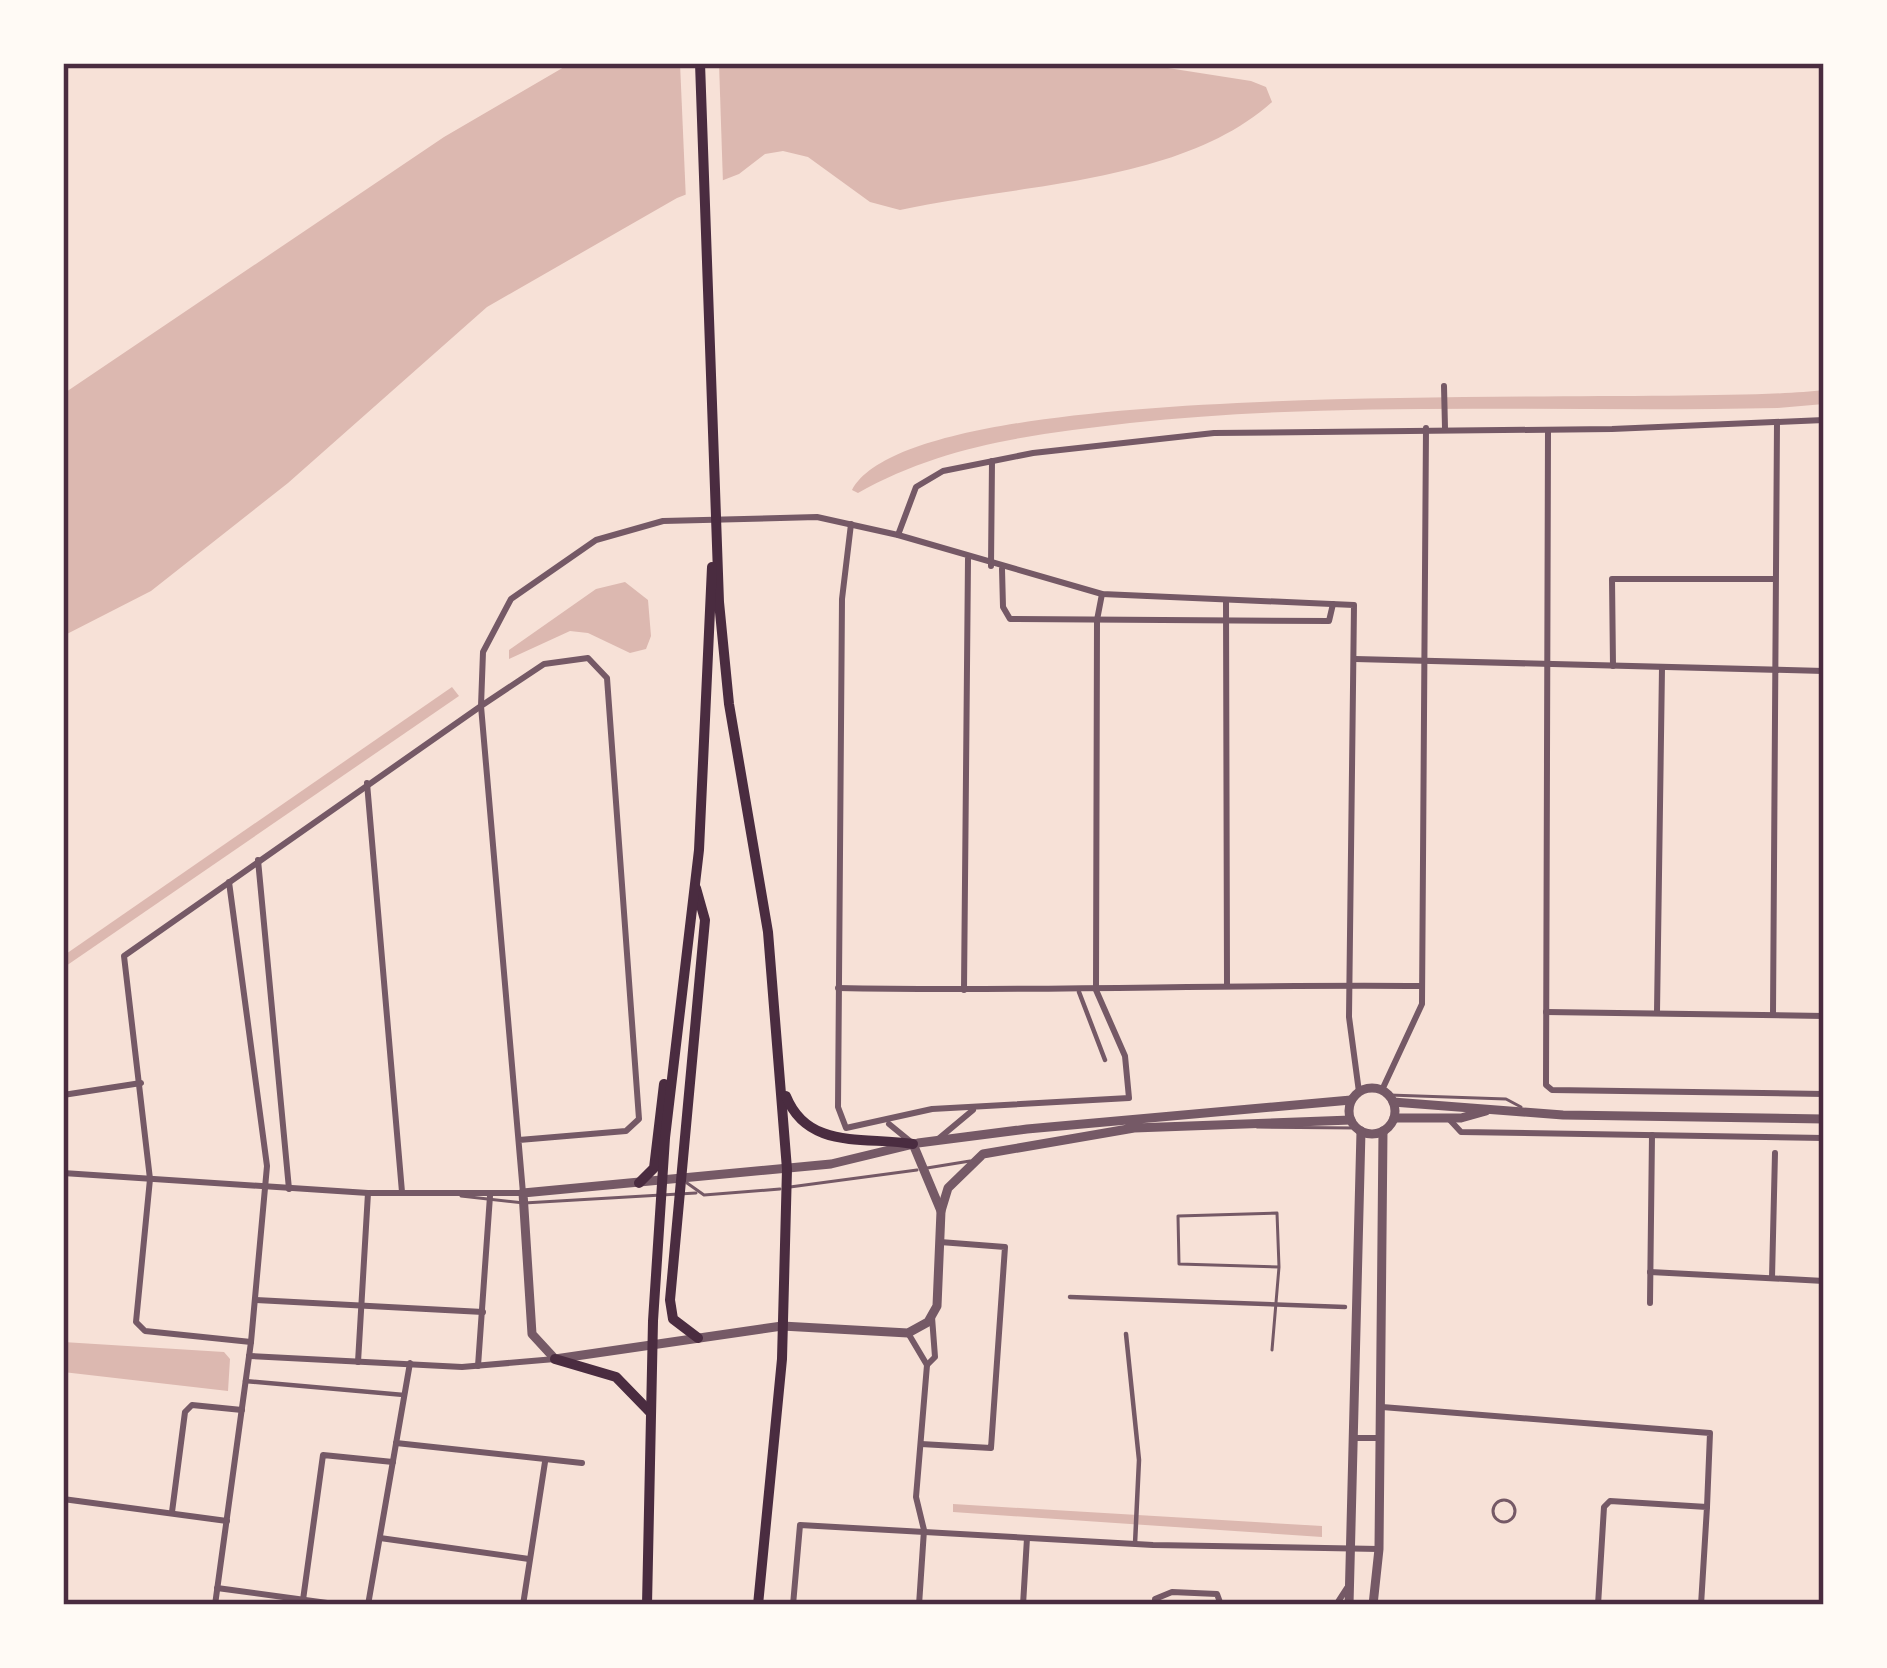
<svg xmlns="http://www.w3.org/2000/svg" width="1887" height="1668" viewBox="0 0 1887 1668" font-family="'Alegreya Sans',sans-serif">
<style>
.water{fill:#dcb8b0}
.pier{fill:#f7e1d7}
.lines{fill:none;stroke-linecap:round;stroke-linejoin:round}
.service{stroke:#755966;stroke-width:3}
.pedestrian{stroke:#755966;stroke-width:4.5}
.minor{stroke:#755966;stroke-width:6}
.tertiary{stroke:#755966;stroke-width:9}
.primary{stroke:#4a2c40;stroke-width:10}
.neatline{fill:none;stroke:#4a2c40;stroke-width:4.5}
</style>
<rect width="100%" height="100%" fill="#f7e1d7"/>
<g class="water">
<path d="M571 63H1136L1251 81 1266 87 1272 102C1181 184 1016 184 900 210L870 202 808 157 783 151 765 154 739 174 677 198 487 307 288 483 151 591 63 636V394L444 137Z"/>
<path d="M1824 390V404L1778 408C1562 413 1345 400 1130 423 1035 434 942 445 858 493L852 490C920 365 1668 409 1824 390Z"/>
<polygon points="625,582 648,600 651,636 646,649 630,653 588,633 570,631 509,659 509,650 596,589"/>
<polygon points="452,687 459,696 63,968 63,956"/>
<polygon points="63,1342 224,1352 230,1359 228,1391 63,1372"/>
<polygon points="953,1504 1322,1526 1322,1537 953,1512"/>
</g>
<polygon class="pier" points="680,63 719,63 723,184 686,201"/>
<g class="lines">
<g class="service">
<polyline points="1389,1095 1506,1099 1521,1107"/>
<polyline points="1257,1127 1357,1128"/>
<polyline points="927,1168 970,1161"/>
<polyline points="687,1183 704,1195 780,1189"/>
<polyline points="790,1187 917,1170"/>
<polyline points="461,1196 524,1203 696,1193"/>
<polyline points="1272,1350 1279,1267 1179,1264 1178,1216 1277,1213 1279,1267"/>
<circle cx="1504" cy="1511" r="11"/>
</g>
<g class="pedestrian">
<polyline points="1079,992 1105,1060"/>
<polyline points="1070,1297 1345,1307"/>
<polyline points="1126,1334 1139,1460 1135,1544"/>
<polyline points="245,1381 404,1395"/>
</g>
<g class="minor">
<polyline points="1444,386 1445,428"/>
<polyline points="1548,430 1546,1085 1552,1090 1824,1094"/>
<polyline points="851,524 842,599 838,1107 846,1128 932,1109 1129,1098 1125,1056 1096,990 1097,620 1102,594"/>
<polyline points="898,535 916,487 943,471 1033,453 1214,433 1612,429 1824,420"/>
<polyline points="991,566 992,461"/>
<polyline points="1002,569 1003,607 1010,619 1329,621 1333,604"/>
<polyline points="1226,601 1227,984"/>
<polyline points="1355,659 1824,671"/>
<polyline points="1613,666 1612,579 1773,579"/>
<polyline points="367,783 402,1192"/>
<polyline points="258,860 289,1189"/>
<path d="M838 988C1033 992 1226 984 1421 986"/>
<polyline points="964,990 968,559"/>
<polyline points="1546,1012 1824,1016"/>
<polyline points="1657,1012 1662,668"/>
<polyline points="1773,1015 1777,422"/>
<polyline points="1382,1090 1422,1004 1426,428"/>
<polyline points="63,1095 141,1083"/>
<polyline points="1449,1119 1461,1132 1824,1138"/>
<polyline points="889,1124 911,1142"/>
<polyline points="937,1140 973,1110"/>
<polyline points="63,1173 368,1193 523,1193 481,706 544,664 588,658 607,678 639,1119 626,1131 519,1140"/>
<polyline points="1650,1272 1824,1281"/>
<polyline points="1772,1278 1775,1153"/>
<polyline points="256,1300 483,1312"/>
<polyline points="1650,1303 1652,1135"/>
<polyline points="908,1333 927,1365"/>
<polyline points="251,1342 145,1331 136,1322 150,1179 124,956 481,706 483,652 511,599 596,540 663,521 817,517 898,535 1102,594 1354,605 1349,1017 1359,1092"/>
<polyline points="249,1356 462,1367 555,1359"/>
<polyline points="358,1362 368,1193"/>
<polyline points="478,1366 490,1196"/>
<polyline points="1382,1407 1710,1433 1707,1507"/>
<polyline points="1353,1438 1379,1438"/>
<polyline points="396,1443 582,1463"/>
<polyline points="921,1444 991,1448 1005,1247 940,1242"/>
<polyline points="63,1499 227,1521"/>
<polyline points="172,1512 185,1412 192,1405 242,1410"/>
<polyline points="380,1538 529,1559"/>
<polyline points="217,1588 342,1605"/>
<polyline points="303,1600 323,1455 393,1462"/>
<polyline points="215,1605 251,1342 267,1166 229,882"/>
<polyline points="368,1605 410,1363"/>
<polyline points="523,1605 545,1462"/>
<polyline points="793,1605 800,1525 1153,1545 1379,1549"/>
<polyline points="919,1605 924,1530 916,1497 927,1365 935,1357 932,1317"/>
<polyline points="1023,1605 1027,1538"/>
<polyline points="1155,1605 1155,1599 1172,1592 1217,1594 1221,1605"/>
<polyline points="1336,1605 1347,1588"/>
<polyline points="1598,1605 1604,1507 1610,1501 1707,1507 1701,1605"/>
</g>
<g class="tertiary">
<circle cx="1372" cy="1111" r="23"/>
<polyline points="1393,1102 1563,1115 1824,1119"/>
<polyline points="1394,1118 1461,1118 1486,1111"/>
<polyline points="1351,1120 1134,1128 983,1154 948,1188 941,1211 937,1306 928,1322 908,1333 782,1326 555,1359 532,1334 523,1193 831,1164 918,1143 1027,1129 1351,1100"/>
<polyline points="913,1144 941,1211"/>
<polyline points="1349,1605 1361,1131"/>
<polyline points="1373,1605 1379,1549 1383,1131"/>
</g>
<g class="primary">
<polyline points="700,63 719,602 729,704 768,932 787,1169 782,1359 758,1605"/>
<polyline points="696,888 705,920 670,1300 673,1319 698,1338"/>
<path d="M786 1096C808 1151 866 1136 913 1144"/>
<polyline points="639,1183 654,1168 664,1084"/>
<polyline points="555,1359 616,1377 650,1412"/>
<polyline points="647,1605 653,1321 665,1138 699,850 712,567"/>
</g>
</g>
<rect width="1887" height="1668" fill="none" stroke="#fffaf5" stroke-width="132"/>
<rect x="66" y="66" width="1755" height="1536" class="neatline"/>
</svg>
